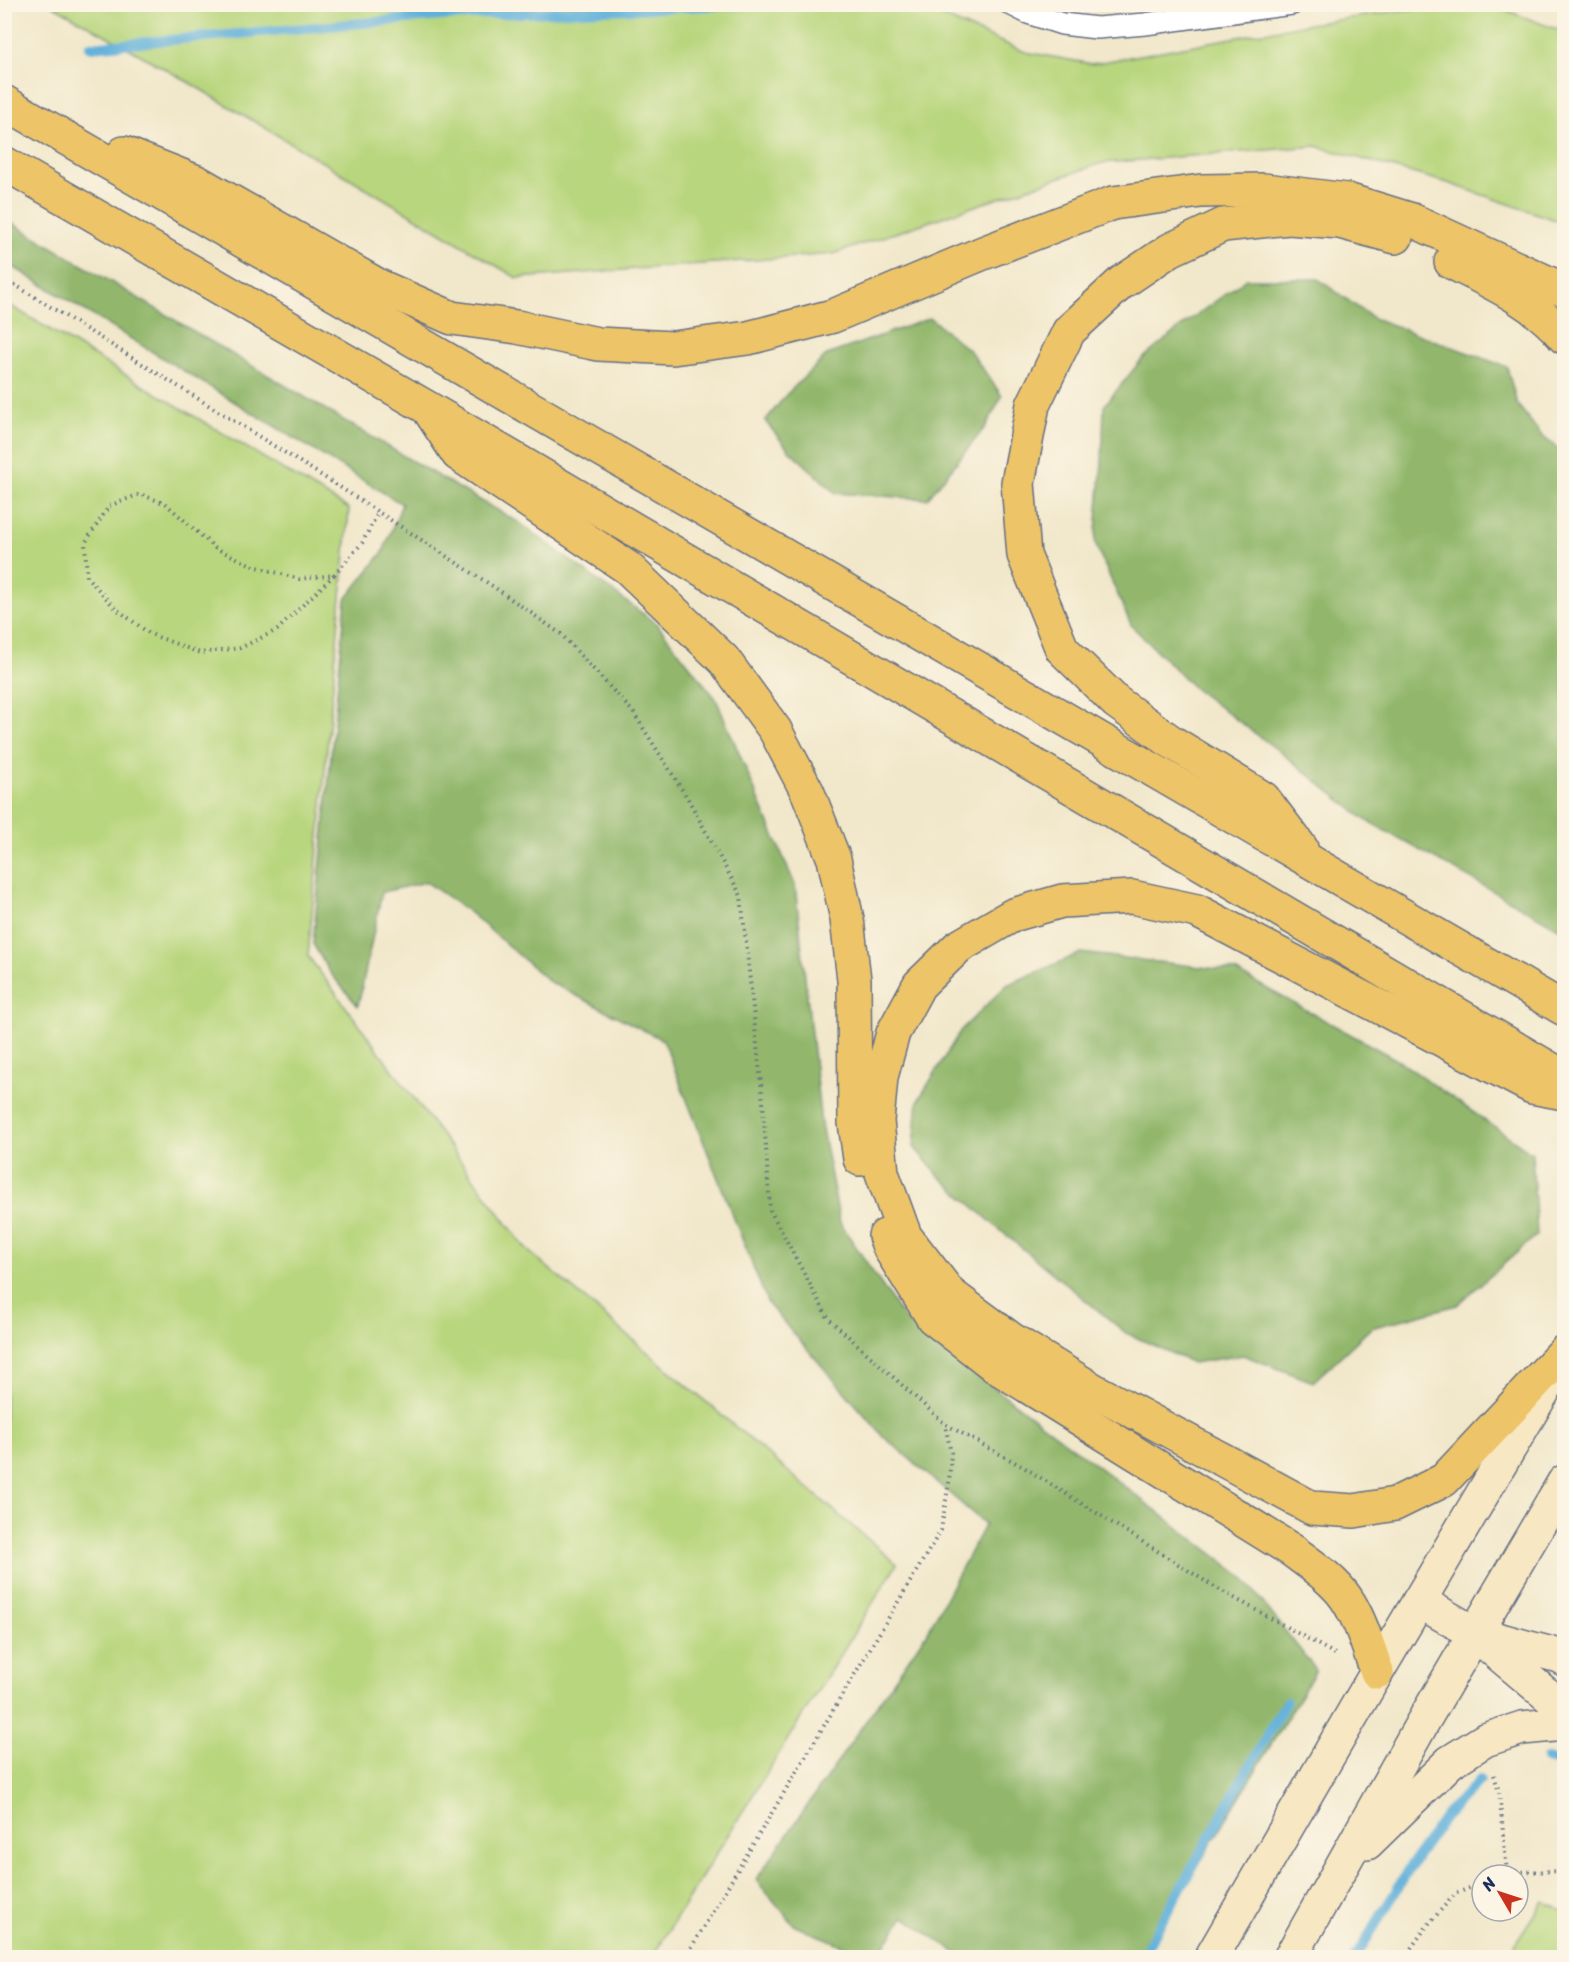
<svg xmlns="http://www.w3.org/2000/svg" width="1569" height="1962" viewBox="0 0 1569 1962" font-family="Sriracha,sans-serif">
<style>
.green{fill:#b8d67d;stroke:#6a826e;stroke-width:1.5}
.forest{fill:#92b76c;stroke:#567365;stroke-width:1.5}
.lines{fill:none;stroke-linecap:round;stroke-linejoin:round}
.stream{stroke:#60b0da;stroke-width:10}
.lane-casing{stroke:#666f84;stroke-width:24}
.secondary-casing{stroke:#666f84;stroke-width:36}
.highway-casing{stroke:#666f84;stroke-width:36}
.path{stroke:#666f84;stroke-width:4;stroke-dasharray:1.5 4.5;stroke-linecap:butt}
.lane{stroke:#fff;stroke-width:21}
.secondary{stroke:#f8e7c3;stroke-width:33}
.highway{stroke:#eec469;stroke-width:33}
</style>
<rect width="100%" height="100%" fill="#fcf5e5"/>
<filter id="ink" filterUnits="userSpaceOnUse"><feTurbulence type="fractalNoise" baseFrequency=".0167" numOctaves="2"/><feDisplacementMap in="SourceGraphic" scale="12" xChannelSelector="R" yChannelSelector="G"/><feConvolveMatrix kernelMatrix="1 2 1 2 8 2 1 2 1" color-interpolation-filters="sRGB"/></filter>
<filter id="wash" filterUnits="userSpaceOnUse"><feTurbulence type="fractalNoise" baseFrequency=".008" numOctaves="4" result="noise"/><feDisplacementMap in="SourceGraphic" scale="24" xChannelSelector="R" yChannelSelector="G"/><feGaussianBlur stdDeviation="1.35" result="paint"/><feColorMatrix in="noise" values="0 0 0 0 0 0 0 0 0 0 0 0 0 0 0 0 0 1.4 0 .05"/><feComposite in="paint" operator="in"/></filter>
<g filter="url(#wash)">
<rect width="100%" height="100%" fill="#f1e7ca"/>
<g class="green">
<polygon points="52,5 919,5 957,23 1025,52 1092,64 1302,25 1448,4 1492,5 1564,32 1564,223 1448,183 1316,146 1102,163 833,254 517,278 183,79"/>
<polygon points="4,302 349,509 308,956 526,1249 897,1564 652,1957 5,1957"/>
<polygon points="1544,1901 1564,1912 1564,1957 1507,1957"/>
</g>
<g class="forest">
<polygon points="5,219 429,471 518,522 657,624 716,699 795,885 821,1124 840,1223 905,1320 1242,1576 1316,1670 1143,1957 962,1957 904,1917 877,1957 872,1957 795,1926 756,1880 928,1631 985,1524 883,1436 768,1304 663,1040 550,982 468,911 426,882 382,892 358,1006 331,974 313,944 346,599 383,552 402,504 5,262"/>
<polygon points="1246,279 1318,279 1373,318 1507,367 1517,404 1542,436 1564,453 1564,931 1364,819 1279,751 1195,689 1131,625 1095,543 1102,462 1104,406 1142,359 1187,322"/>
<polygon points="930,318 970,351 1002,396 986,426 927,499 836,493 789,450 765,421 786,395 827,355"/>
<polygon points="1081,953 1235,971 1399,1061 1532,1153 1537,1235 1457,1305 1371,1328 1313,1382 1243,1355 1193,1363 1126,1333 1001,1231 939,1176 914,1147 918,1101 961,1030 1007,985"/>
</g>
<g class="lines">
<g class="stream">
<polyline points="90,47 443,16 765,4"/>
<polyline points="1547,1759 1564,1764"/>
<polyline points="1141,1958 1286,1702"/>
<polyline points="1355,1958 1418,1855 1446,1815 1480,1780"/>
</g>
</g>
</g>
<g filter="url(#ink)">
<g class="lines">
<defs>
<polyline id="lane" points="1010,4 1028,13 1062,24 1097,28 1145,24 1292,4"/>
<g id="secondary">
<polyline points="1419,1601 1474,1633 1559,1656 1564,1659"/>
<polyline points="1482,1640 1564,1709"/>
<polyline points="1367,1843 1450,1762 1485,1740 1522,1728 1564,1724"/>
<polyline points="1211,1958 1377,1672 1554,1373"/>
<polyline points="1290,1958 1424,1720 1564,1482"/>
</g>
<g id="highway">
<polyline points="4,102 1564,1009"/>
<polyline points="124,153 197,182 379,286 452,318 517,327 598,344 673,348 748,338 833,316 983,253 1113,203 1201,191 1264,190 1347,200 1412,220 1564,290"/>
<polyline points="4,163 426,407 1564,1077"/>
<path d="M1451 262C1491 282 1535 302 1564 337"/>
<polyline points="431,413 458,454 628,568 724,660 775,730 808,793 834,859 847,919 854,980 855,1123 860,1159"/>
<polyline points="1301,848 1263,798 1170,741 1116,702 1062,649 1024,555 1018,483 1033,405 1069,331 1121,283 1170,250 1223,225 1289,218 1340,222 1396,237"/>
<polyline points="1564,1093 1532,1087 1197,911 1132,897 1062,901 1013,915 958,947 919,985 893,1033 881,1077 877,1121 882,1173 905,1236 950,1294 1011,1339 1092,1389 1312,1508 1354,1511 1395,1504 1444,1480 1564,1352"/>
<path d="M885 1236 890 1249 933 1318 995 1366 1293 1551C1311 1565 1333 1579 1346 1598 1361 1620 1368 1647 1377 1672"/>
</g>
</defs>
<use href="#lane" class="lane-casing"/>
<use href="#secondary" class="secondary-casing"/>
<use href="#highway" class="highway-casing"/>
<g class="path">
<polyline points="4,278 332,482 494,587 561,634 633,712 688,799 741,896 763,1102 770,1210 828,1318 945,1424 1025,1468 1213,1586 1335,1654"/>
<polyline points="334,575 277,630 240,648 200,653 150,634 115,608 87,577 85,543 109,506 140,494 166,504 215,548 254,566 299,579 334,575 362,543 378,513"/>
<polyline points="1494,1775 1499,1792 1507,1872"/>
<polyline points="1499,1875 1507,1872 1564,1871"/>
<polyline points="685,1958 941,1530 949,1482 951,1453 945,1425"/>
<polyline points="1404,1958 1427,1926 1455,1894 1482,1883"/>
</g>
<use href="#lane" class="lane"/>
<use href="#secondary" class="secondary"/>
<use href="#highway" class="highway"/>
</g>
</g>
<rect width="1569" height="1962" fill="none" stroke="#fcf5e5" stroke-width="24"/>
<g transform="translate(1500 1893) rotate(309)"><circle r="28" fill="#fcf5e5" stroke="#a2a6af" stroke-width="1.5"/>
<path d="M0-4.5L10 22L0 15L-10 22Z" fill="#c8321e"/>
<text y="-9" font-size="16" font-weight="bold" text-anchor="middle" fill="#1b2f5e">N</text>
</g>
</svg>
